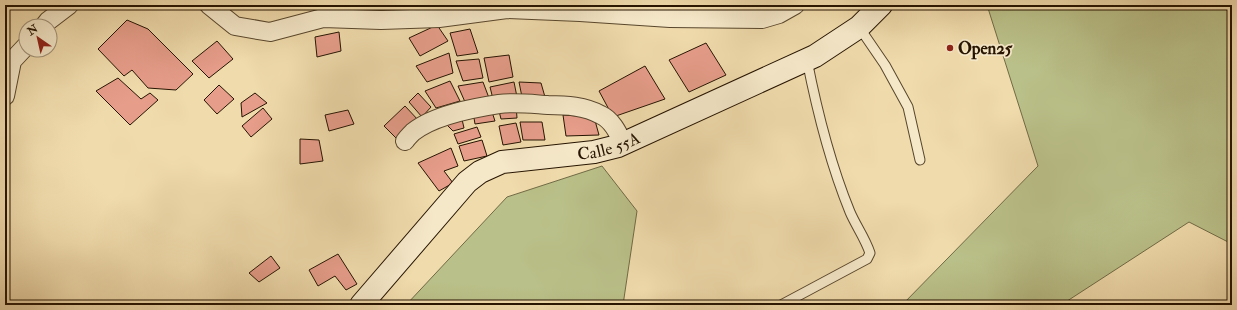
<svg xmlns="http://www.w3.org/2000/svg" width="1237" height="310" viewBox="0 0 1237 310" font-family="'IM FELL Double Pica',serif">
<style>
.green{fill:#bac089;stroke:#706a45}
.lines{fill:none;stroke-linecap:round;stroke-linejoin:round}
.stream{stroke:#6c7865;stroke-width:5}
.building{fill:#e69d8a;stroke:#261401}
.lane-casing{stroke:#58462c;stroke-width:11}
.street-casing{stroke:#58462c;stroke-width:20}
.secondary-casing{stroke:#261401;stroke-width:24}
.lane{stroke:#f5e8c9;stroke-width:9}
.street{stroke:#f5e8c9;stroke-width:18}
.secondary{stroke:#f5e8c9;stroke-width:22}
.poi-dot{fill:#8f2418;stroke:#f5e8c9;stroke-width:1.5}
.labels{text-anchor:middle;stroke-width:3.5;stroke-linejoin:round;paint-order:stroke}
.poi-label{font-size:17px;font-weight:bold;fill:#261401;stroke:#f5e8c9;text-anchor:start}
.street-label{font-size:17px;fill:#261401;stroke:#f5e8c9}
</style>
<rect width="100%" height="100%" fill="#f0dbac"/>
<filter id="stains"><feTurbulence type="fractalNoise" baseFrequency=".005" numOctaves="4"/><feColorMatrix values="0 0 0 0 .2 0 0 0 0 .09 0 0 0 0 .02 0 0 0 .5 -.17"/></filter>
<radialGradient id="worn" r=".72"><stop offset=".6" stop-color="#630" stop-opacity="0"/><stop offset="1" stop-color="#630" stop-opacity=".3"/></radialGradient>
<g class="green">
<polygon points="987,5 1232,5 1232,244 1189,222 1061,305 902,305 1038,166"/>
<polygon points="602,166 637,211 623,305 406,305 507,197"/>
</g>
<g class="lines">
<polyline class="stream" points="1225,5 1232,13"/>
</g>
<g class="building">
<polygon points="127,20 148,29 193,74 176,90 148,88 132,70 124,76 98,49"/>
<polygon points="437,25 448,41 420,56 409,38"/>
<polygon points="470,29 478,53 457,56 450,33"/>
<polygon points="339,32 341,51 317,57 315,37"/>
<polygon points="217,41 233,59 209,78 192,61"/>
<polygon points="706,43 726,75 689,92 669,60"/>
<polygon points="449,53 453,73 427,82 416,66"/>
<polygon points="509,55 513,77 489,82 484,58"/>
<polygon points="479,59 483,78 463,81 456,61"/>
<polygon points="645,66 665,99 613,117 599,91"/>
<polygon points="118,78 141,99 150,93 158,100 130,125 96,91"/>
<polygon points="450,81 460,101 436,108 425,91"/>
<polygon points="483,82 489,98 465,102 458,86"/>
<polygon points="514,82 517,97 493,99 490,87"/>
<polygon points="519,82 541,83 545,97 522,97"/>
<polygon points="219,85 234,99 217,114 204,100"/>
<polygon points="255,93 267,103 242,117 241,103"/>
<polygon points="418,93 431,107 422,117 409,102"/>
<polygon points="516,105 517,118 501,119 498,107"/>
<polygon points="405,106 419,121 399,141 384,126"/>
<polygon points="263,108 272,119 251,137 242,126"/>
<polygon points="491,109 495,121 475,124 473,112"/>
<polygon points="348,110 354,124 329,131 325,115"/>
<polygon points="461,115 464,128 453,131 445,123"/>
<polygon points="563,115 594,117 599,135 566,136"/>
<polygon points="520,122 542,122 545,140 523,140"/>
<polygon points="516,123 521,142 503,145 499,126"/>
<polygon points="477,127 481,137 458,144 454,134"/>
<polygon points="300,139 319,140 323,161 300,164"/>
<polygon points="482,140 487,156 464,161 459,146"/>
<polygon points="451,148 458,166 444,171 453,183 439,191 418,163"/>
<polygon points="338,254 357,284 346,290 335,276 318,286 309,270"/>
<polygon points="271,256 280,268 259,282 249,273"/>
</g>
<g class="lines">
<defs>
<g id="lane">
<polyline points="859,27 885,65 908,107 920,160"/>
<path d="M781 305 867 259 870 253C865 238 856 226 850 212 830 163 817 111 807 60"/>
</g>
<g id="street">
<polyline points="209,5 235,26 270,32 323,18 381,20 439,18 507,9 580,12 670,18 762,19 779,14 795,5"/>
<polyline points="44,26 48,21 69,5"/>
<polyline points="5,96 12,61 26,46"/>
<path d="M405 141C407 138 410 135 413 132 434 115 473 108 499 104 515 102 532 104 548 105 566 105 585 106 601 115 612 120 618 133 623 143"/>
</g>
<g id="secondary">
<path id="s1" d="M361 305 467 182 480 172 502 162 594 152 618 146 815 56 859 27 881 5"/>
</g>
</defs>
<use href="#lane" class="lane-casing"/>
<use href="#street" class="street-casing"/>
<use href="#secondary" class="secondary-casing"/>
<use href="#lane" class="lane"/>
<use href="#street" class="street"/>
<use href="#secondary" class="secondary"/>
</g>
<circle class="poi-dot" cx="950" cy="48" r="4"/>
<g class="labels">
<g class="poi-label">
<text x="958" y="54">Open25</text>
</g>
<g class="street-label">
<text dy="6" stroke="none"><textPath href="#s1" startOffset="311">Calle 55A</textPath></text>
</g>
</g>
<rect width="1237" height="310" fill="none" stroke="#f0dbac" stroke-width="20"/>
<rect x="6" y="6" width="1225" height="298" fill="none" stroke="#261401" stroke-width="2"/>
<rect x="10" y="10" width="1217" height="290" fill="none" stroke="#261401"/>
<g transform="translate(38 38) rotate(326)"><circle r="19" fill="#f5e8c9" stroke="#a29379"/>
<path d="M0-3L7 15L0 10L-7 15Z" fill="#8f2418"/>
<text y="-6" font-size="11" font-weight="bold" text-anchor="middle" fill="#261401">N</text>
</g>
<rect width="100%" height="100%" filter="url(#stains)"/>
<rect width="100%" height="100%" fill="url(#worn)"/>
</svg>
